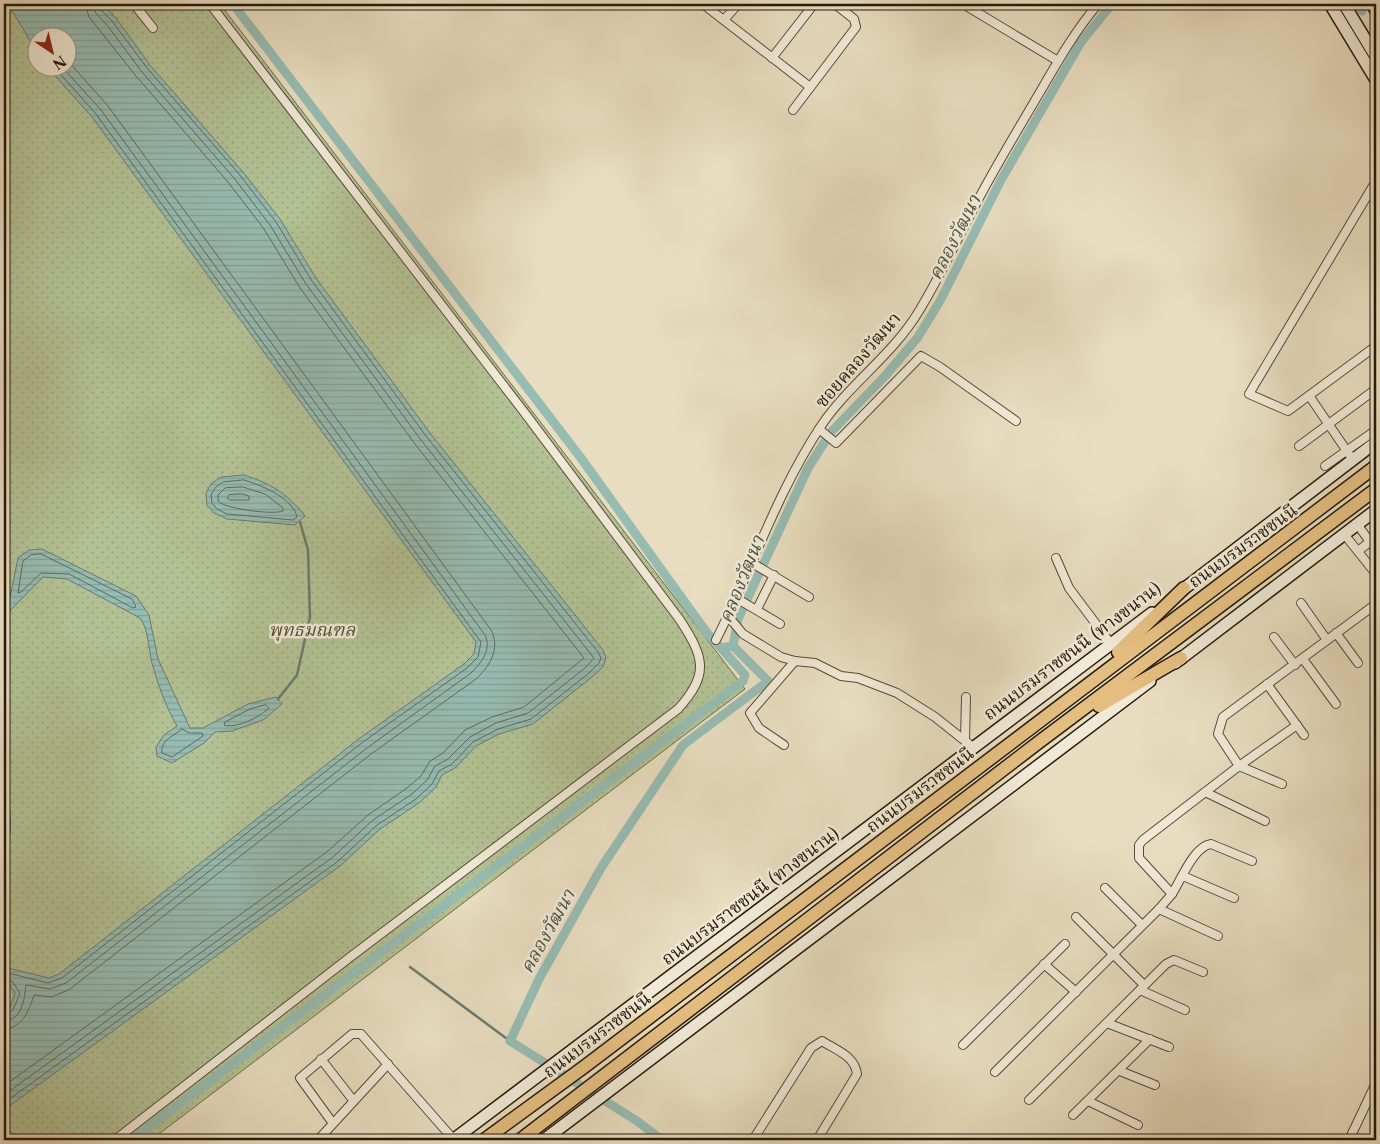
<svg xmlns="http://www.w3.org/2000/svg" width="1380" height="1144" viewBox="0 0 1380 1144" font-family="'Libre Caslon Text','Noto Serif Thai',serif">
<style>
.park{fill:url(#park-dots);stroke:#6c6e50;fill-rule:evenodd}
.water{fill:url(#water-rules);stroke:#697b6f}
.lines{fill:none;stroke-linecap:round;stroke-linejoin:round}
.shore{stroke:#5e6b5e;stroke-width:1}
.stream{stroke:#697b6f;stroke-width:2.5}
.canal{stroke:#97bcb2;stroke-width:9}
.minor-casing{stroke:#564b38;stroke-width:10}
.secondary-casing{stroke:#251a0a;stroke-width:14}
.trunk-casing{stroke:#251a0a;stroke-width:15}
.minor{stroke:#f0e9d6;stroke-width:8}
.secondary{stroke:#f0e9d6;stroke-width:11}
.trunk{stroke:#e4be80;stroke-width:12}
.labels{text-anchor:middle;stroke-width:5;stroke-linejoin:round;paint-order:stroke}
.street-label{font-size:18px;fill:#251a0a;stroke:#f0e9d6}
.park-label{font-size:18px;font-style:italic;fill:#504c34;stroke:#f0e9d6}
.water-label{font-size:19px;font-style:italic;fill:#4d5345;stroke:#f0e9d6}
</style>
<defs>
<pattern id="park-dots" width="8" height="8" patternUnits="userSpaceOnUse" patternTransform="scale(1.25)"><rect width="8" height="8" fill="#b3c295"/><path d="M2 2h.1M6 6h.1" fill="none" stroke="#9aa67f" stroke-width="1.8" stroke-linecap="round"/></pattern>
<pattern id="water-rules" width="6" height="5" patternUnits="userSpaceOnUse" patternTransform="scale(1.25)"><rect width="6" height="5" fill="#97bcb2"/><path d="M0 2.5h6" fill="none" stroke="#82a198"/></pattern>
</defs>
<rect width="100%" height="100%" fill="#e8ddc0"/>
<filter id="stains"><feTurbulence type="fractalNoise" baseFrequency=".004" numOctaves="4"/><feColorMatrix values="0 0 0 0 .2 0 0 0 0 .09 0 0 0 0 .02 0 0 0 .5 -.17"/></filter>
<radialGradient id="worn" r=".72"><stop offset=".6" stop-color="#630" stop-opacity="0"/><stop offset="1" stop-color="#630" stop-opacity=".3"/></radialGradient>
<path class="park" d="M4 4H220L745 689 151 1140H4ZM38 38H68V68H38Z"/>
<g class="water">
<polygon points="8,4 102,4 116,18 150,65 242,171 280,219 316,278 430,433 603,650 606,658 603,667 592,677 533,724 499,734 476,746 455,768 442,775 436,787 419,803 380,829 340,866 4,1110 4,1011 10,1007 15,993 9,985 4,985 4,967 49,978 59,974 360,738 464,664 474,654 476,642 92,117 48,68 68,68 68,38 38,38 37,52"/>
<path d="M244 475C270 483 288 494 305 516L295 525 227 519 214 513 207 505 206 493 211 484 221 477Z"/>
<path d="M42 549 136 596 149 615 158 659 190 728H203L248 704 276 697 282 704 263 720 232 731 215 732 204 743 172 763 157 756 156 747 164 735 177 726C166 707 158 685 152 663 148 648 149 630 140 618L67 579 43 577 4 617V608L9 603 18 558 29 550Z"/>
<path d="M4 783C10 808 15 829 4 854Z"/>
</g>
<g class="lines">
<g class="shore">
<path d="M244 480C261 485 293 498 297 517L293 520 227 514 217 509 212 503 211 495 215 488 223 482Z"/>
<path d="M243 487 265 494 283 508V511C273 515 225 509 218 501V495L225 488Z"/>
<polygon points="242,494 249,496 249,500 230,500 227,498 229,495"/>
<polygon points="41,554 132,599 136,607 133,608 69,574 41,573 21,592 18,593 23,561 31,555"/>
<path d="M266 705 269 708C260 717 236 729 224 725L225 722 250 709Z"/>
<path d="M182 729 189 733H202L203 736 172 757 162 753C160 740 174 736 182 729Z"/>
<polyline points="4,972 48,983 62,978 363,742 467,668 478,657 481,642 96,114 55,68"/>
<polyline points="4,980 12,981 20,993 13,1010 4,1015"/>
<path d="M4 1021C23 1020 24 999 26 985L50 989 66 983 367 748 471 673C481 663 492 650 485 635L101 110 63 68"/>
<path d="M4 1029C23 1028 29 1010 34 995L52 997 70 989 371 754 476 679C489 667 501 649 491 630L108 106 68 61"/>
<polyline points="4,1086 328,851 368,815 407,788 421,776 430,761 443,753 465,730 492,717 524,707 584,658 415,444 300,288 264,229 228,182 136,76 89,17 85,4"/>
<polyline points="4,1095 333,857 373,820 412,794 427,780 435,766 448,759 470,737 496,723 528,713 585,668 594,658 421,440 306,284 270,225 234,178 142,72 107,25 95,12 93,4"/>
<polyline points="4,1103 337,862 377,825 416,799 432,784 439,771 452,764 473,742 498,729 531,719 589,673 599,663 601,658 598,652 426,436 312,281 276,222 239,174 147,68 112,21 100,9 99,4"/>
</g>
<g class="stream">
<polyline points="278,699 297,675 310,617 308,550 300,522"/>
<polyline points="410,967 510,1041"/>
</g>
<g class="canal">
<polyline points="233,4 581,458 707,633 721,648 733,646"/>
<polyline points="1358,4 1362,11"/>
<polyline points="131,1140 743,681 745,675 721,648"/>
<polyline points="662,1140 637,1121 510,1041 539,979 601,868 683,745 768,681 733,646 738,619 808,468 831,432 886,375 918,337 940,301 1001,180 1081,42 1112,4"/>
</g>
<defs>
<g id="minor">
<polyline points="134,4 153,28"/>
<polyline points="703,4 810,87"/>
<polyline points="968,7 1058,61"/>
<polyline points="724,20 738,4"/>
<polyline points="772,58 814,4"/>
<polyline points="793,110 856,27 854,19 835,4"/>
<polyline points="1376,181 1249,394 1288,411 1376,346"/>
<polyline points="1310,397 1353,460"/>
<polyline points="819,429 836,443 921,356 940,367 1016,421"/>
<polyline points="1299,446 1376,389"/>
<polyline points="1325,466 1376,430"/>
<polyline points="1357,524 1376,550"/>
<polyline points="1344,534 1376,574"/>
<polyline points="1358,551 1376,537"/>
<polyline points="1056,558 1069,588 1111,644"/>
<polyline points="752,563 809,597"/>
<polyline points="736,598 780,624"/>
<polyline points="1301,603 1327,640"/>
<polyline points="757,609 774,575"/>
<polyline points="728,616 743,634 781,657 795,661 815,663 841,676 858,678 897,693 935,717 974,748"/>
<polyline points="1336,633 1358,663"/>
<polyline points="1274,637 1295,665"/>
<path d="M716 640C752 569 777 492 821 426 849 384 892 356 919 311 941 275 958 237 978 200 997 164 1019 128 1040 92 1058 61 1075 31 1098 4"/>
<polyline points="1303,659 1336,704"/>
<polyline points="1267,684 1304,735"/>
<polyline points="965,740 966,697"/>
<polyline points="784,745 759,728 750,713 795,661"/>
<polyline points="1239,766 1297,725"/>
<polyline points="1239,766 1282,784"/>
<polyline points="1205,792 1265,821"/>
<polyline points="1183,876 1234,898"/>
<polyline points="1105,888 1142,925"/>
<path d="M1172 894C1181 880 1194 846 1211 844L1252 861"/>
<polyline points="1159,909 1218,936"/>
<polyline points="1076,917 1144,985"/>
<polyline points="1044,964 1076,992"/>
<polyline points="1140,990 1185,1010"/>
<polyline points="1107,1023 1169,1047"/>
<polyline points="963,1045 1065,944"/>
<polyline points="321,1059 353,1100"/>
<polyline points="1120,1071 1155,1085"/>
<polyline points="995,1072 1159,909 1172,894 1139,858 1139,845 1143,840 1239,766 1218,734 1223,717 1376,604"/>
<polyline points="1029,1100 1166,964 1174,960 1203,972"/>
<polyline points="1088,1101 1138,1125"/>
<polyline points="1073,1115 1150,1039"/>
<polyline points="332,1122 300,1078 352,1034 361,1034 454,1140"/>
<path d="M115 1140 349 958 678 709C710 674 704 657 680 620L527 416 210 4"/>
<polyline points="318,1140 388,1064"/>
<path d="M753 1140 811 1048 822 1041C836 1050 855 1056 857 1074L817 1140"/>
<polyline points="1349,1140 1376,1083"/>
</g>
<g id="secondary">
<polyline points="1330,4 1376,80"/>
<polyline points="1344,4 1376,57"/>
<polyline points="1372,4 1376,11"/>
<polyline points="1177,594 1376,442"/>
<polyline points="1175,663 1376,510"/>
<polyline points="453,1140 1152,613"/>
<polyline points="544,1140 1150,681"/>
</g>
<g id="trunk">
<polyline points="1118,652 1184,588"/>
<polyline points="1099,706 1181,658"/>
<polyline points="484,1140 584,1067 1376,466"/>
<polyline points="520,1140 1039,742 1376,489"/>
</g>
</defs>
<use href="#minor" class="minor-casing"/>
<use href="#secondary" class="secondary-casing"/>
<use href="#trunk" class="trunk-casing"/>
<use href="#minor" class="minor"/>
<use href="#secondary" class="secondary"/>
<use href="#trunk" class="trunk"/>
</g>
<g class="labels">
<g class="street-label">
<text transform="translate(858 360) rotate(-49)" y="6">ซอยคลองวัฒนา</text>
<text transform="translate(1243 546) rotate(-36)" y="6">ถนนบรมราชชนนี</text>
<text transform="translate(1072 651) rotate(-37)" y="6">ถนนบรมราชชนนี (ทางขนาน)</text>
<text transform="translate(920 790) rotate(-37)" y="6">ถนนบรมราชชนนี</text>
<text transform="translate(750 896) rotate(-37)" y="6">ถนนบรมราชชนนี (ทางขนาน)</text>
<text transform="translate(597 1035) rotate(-37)" y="6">ถนนบรมราชชนนี</text>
</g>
<g class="park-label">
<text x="312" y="636">พุทธมณฑล</text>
</g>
<g class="water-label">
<text transform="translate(954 237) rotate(-63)" y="7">คลองวัฒนา</text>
<text transform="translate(741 579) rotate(-68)" y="7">คลองวัฒนา</text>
<text transform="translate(547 931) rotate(-61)" y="7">คลองวัฒนา</text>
</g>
</g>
<rect width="1380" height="1144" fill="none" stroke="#e8ddc0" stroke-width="20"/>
<rect x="5" y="5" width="1370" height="1134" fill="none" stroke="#251a0a" stroke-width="2.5"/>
<rect x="10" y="10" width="1360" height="1124" fill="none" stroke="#251a0a"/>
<g transform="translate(52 52) rotate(145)"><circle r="24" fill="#f0e9d6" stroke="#9f9684"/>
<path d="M0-4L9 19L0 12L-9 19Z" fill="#8f2418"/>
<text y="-8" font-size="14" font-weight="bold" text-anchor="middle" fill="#251a0a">N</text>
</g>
<rect width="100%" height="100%" filter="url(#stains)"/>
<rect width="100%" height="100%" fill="url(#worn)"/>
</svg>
